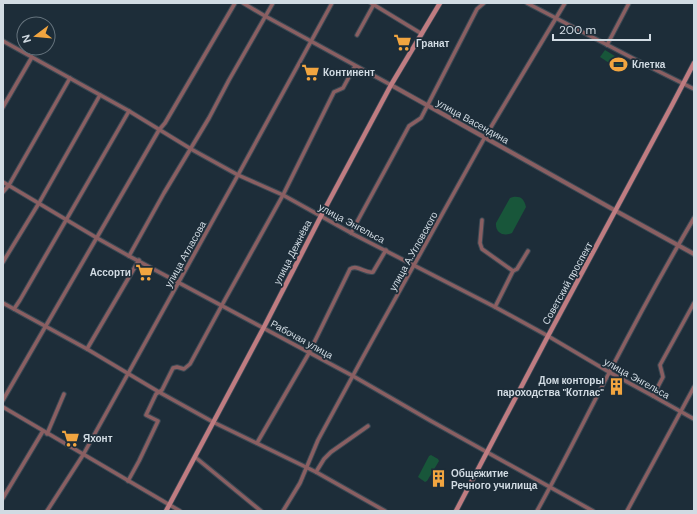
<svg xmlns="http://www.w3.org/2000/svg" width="697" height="514" viewBox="0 0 697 514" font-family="'DM Sans',sans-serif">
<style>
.green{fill:#18563a}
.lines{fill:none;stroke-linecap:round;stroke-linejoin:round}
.minor-casing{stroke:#3a4954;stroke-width:5.5}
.tertiary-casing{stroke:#3a4954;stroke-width:6}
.secondary-casing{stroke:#3a4954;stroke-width:6}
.minor{stroke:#8a5f62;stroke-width:3.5}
.tertiary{stroke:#8a5f62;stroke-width:4}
.secondary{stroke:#bf7c81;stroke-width:4.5}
.labels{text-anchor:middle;stroke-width:3.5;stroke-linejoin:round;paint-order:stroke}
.poi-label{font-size:10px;font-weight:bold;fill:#d1dbe3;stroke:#1d2d39;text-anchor:start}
.street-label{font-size:10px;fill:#d1dbe3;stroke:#1d2d39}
</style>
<rect width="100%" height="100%" fill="#1d2d39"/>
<g class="green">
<polygon points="605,50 628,64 623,72 600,57"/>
<path d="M513 197C521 196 524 199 526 207L512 233C504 237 495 233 496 223L510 198Z"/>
<polygon points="431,455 438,459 439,461 427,481 425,482 418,477 429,456"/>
</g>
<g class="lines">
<defs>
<g id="minor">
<polyline points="243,3 265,16 391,85"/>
<polyline points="371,3 422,34"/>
<polyline points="527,3 640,62 694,89"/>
<polyline points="357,35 374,4"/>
<polyline points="3,41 129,111 191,149 238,175 283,195 353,234 495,307 548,336 609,372 653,396 694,419"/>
<polyline points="607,45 629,3"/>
<polyline points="3,107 32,57"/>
<polyline points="3,182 97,238 129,256 353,376 431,421 593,511"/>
<polyline points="3,192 9,185 70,78"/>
<polyline points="482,220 480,243 482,249 513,271"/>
<polyline points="351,233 409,126 421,118 477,9 484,3"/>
<polyline points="129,256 164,193 209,118 229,80 273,3"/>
<polyline points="3,262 39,203 100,95"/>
<polyline points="3,303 87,349 159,392 213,422 316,472 385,511"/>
<polyline points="495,307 513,271 517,269 528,251"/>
<polyline points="14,309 20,300 129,111"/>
<polyline points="87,349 139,260"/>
<polyline points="653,396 663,377 660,365 694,303"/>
<polyline points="3,400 159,130 165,123 235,3"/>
<polyline points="3,407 180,511"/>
<polyline points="47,434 64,394"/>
<path d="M257 443 309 353 350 269C358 264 365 274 373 272L386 250"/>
<polyline points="195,457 261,511"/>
<polyline points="316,472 324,459 331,452 368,426"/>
<polyline points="128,481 139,461 158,421 146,415 156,394 162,390 173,368 177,367 184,369 190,364 222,305 283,195 334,92 343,88 355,66"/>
<polyline points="3,498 43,431"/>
<polyline points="47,511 83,455 238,175 332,3"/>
<polyline points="283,511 300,483 318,440 363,357 374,337 485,137 565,3"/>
<path d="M537 511C562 466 585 419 609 373 636 321 664 269 694 218"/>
<polyline points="627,511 694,387"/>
</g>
<polyline id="tertiary" points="391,85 616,211 694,254"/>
<g id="secondary">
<polyline points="166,511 264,327 321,216 391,85 440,3"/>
<polyline points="456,511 548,336 671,107 694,63"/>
</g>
</defs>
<use href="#minor" class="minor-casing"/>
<use href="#tertiary" class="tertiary-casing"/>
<use href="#secondary" class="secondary-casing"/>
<use href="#minor" class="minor"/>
<use href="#tertiary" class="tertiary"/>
<use href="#secondary" class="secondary"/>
</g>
<defs>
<symbol id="supermarket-bare" viewBox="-9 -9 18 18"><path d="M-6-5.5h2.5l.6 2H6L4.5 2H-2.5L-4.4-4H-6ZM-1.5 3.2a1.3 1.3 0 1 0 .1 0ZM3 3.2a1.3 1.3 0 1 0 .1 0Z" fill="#f1a540" stroke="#1d2d39" stroke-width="2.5" paint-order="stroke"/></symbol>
<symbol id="stadium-bare" viewBox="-9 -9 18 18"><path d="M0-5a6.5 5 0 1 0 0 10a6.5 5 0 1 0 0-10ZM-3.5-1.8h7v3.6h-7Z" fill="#f1a540" stroke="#1d2d39" stroke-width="2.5" paint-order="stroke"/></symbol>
<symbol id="building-bare" viewBox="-9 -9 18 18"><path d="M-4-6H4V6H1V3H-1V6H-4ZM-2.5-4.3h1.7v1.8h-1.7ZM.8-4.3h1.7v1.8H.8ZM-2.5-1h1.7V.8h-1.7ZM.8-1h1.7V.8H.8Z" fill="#f1a540" stroke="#1d2d39" stroke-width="2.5" paint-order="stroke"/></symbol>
</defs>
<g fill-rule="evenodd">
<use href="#supermarket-bare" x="390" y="30" width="25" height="25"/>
<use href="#stadium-bare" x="606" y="52" width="25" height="25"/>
<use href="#supermarket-bare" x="298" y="60" width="25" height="25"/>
<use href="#supermarket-bare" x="132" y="260" width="25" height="25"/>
<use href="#building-bare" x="604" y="374" width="25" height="25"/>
<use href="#supermarket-bare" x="58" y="426" width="25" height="25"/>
<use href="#building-bare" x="426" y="466" width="25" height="25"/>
</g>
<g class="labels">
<g class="poi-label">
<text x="416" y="47">Гранат</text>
<text x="632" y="68">Клетка</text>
<text x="323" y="76">Континент</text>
<text x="131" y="276" text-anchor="end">Ассорти</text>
<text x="604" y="384" text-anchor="end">Дом конторы<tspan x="604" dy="12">пароходства "Котлас"</tspan></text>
<text x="83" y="442">Яхонт</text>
<text x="451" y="477">Общежитие<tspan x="451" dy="12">Речного училища</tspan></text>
</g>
<g class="street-label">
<text transform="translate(473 121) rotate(29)" y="4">улица Васендина</text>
<text transform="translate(352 223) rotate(28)" y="4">улица Энгельса</text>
<text transform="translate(413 251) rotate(-61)" y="4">улица А.Угловского</text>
<text transform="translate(292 252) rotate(-63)" y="4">улица Дежнёва</text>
<text transform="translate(185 254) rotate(-61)" y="4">улица Атласова</text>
<text transform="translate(567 283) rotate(-61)" y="4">Советский проспект</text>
<text transform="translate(302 339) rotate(29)" y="4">Рабочая улица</text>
<text transform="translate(637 378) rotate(29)" y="4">улица Энгельса</text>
</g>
</g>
<rect width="697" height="514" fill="none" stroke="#d1dbe3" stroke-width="8"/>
<g transform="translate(36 36) rotate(254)"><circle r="19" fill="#1d2d39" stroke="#65737d"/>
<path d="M0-3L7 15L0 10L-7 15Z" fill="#f1a540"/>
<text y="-6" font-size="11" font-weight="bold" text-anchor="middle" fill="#d1dbe3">N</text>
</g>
<path d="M553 34v6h97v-6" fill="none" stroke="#d1dbe3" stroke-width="2"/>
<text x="559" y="34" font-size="12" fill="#d1dbe3" stroke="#1d2d39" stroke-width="3" paint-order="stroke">200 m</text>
</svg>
